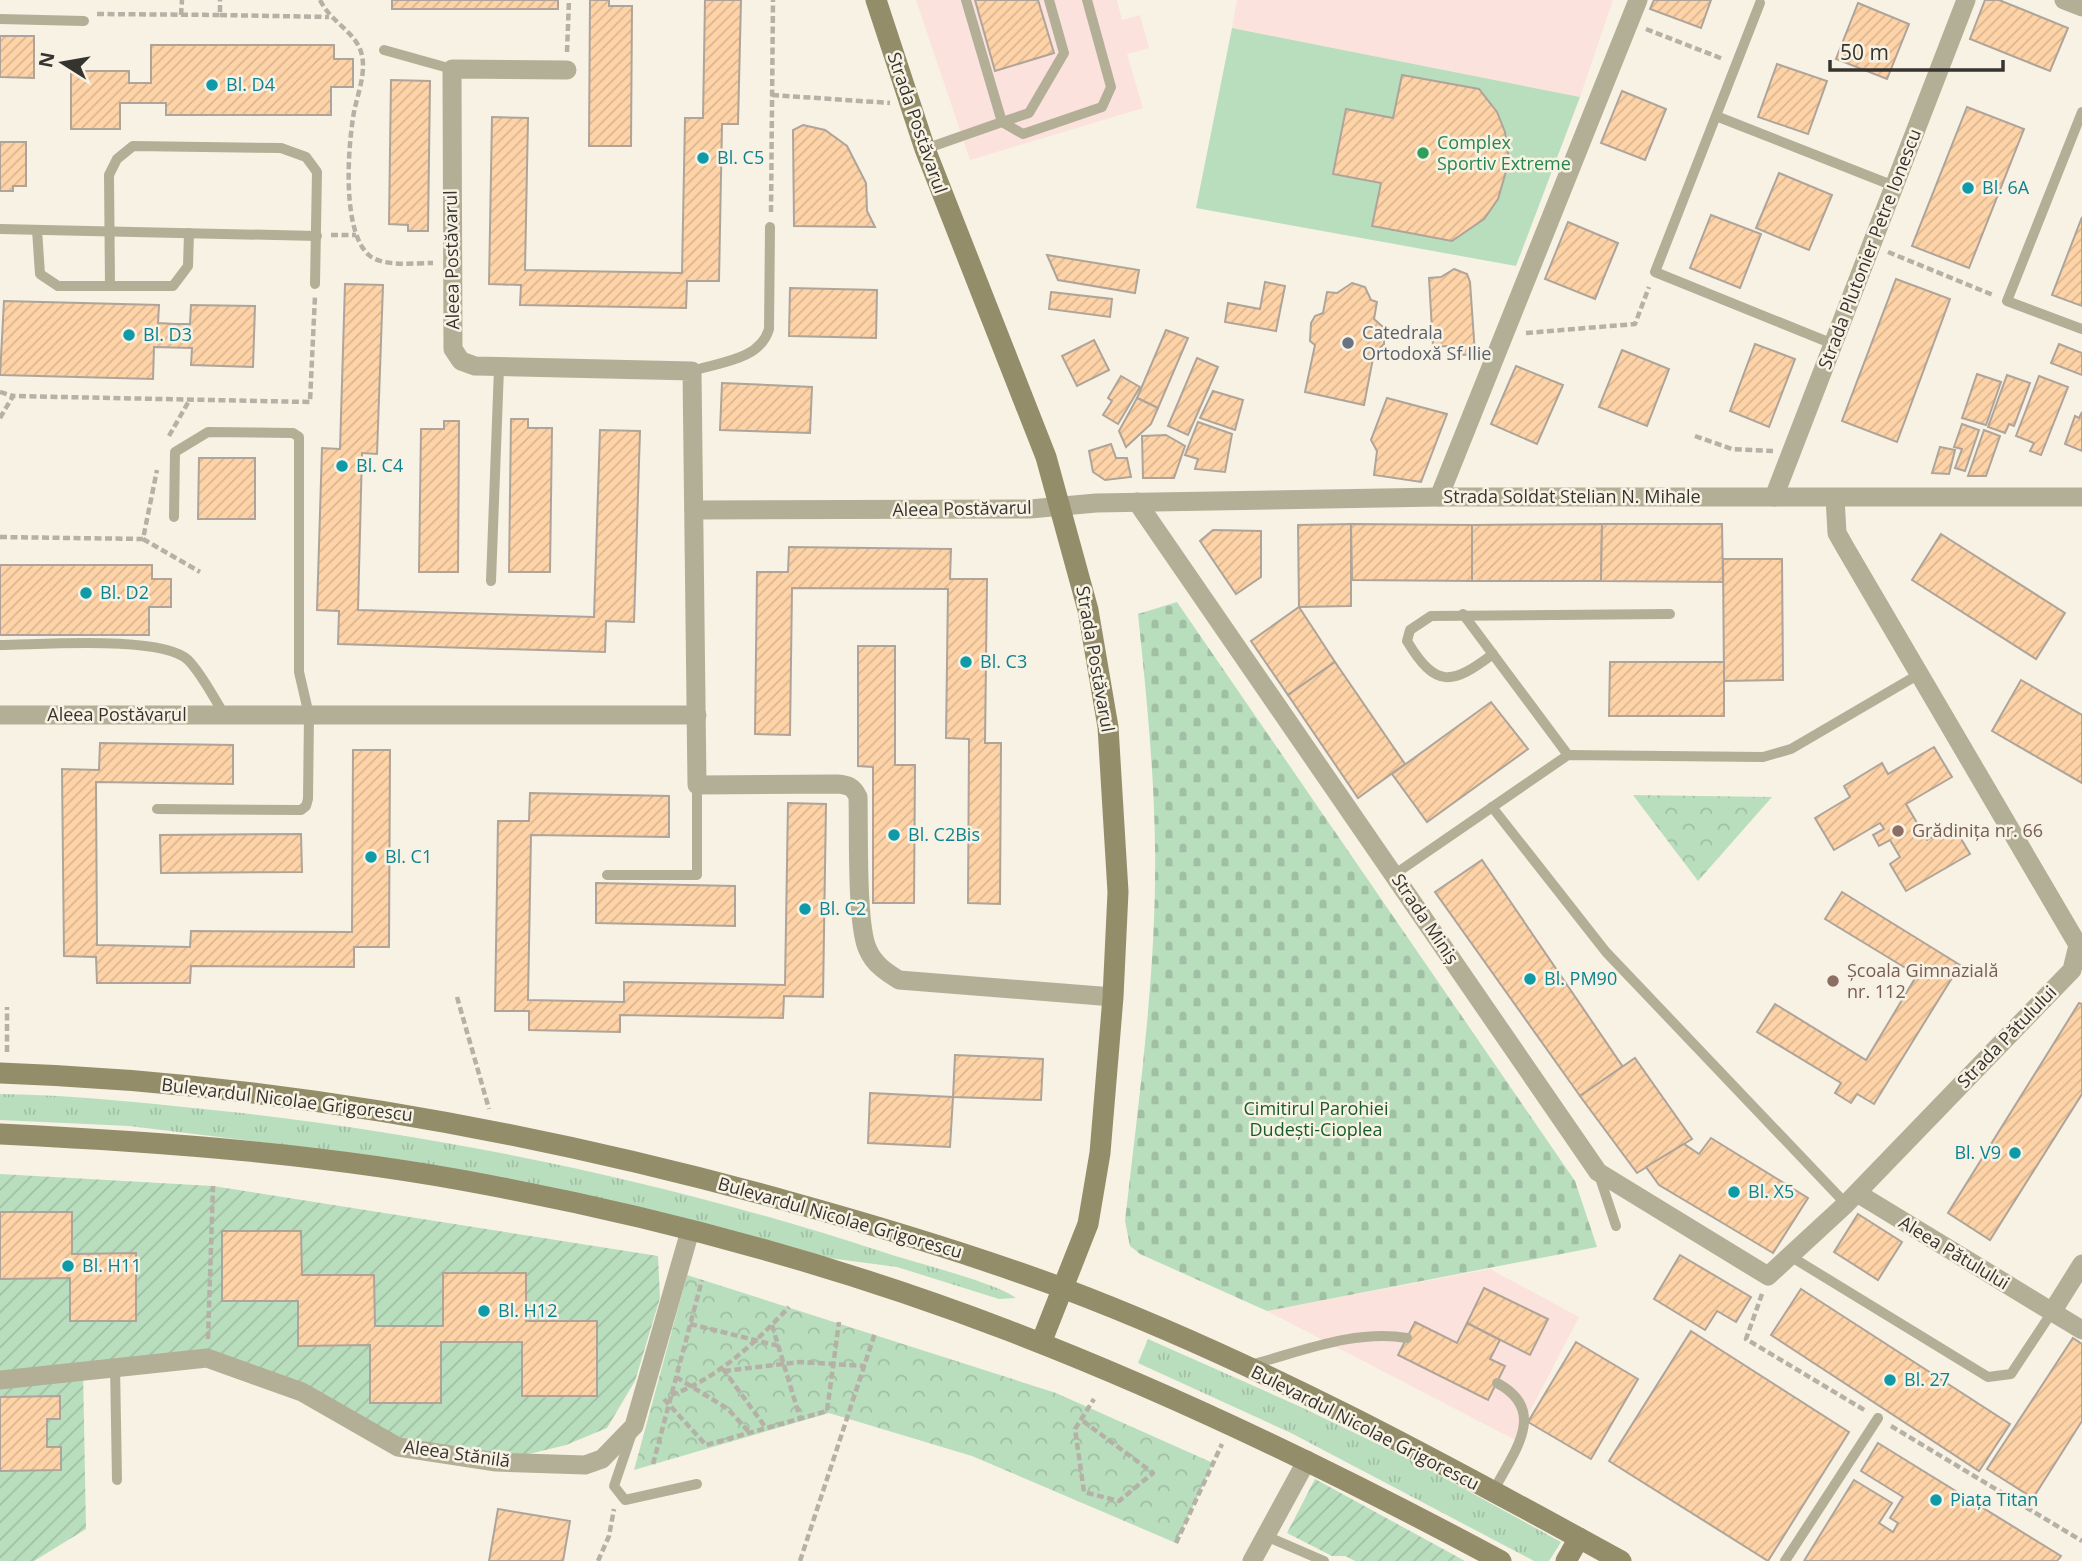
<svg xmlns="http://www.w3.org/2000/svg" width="2082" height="1561" viewBox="0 0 2082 1561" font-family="'Open Sans',sans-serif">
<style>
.commercial{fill:#fce2dd}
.grass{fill:url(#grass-tufts)}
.forest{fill:url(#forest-crowns)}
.cemetery{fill:url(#cemetery-stones)}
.garden{fill:url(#garden-furrows)}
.pitch{fill:#b9debe}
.building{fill:url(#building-hatch);stroke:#afa49a;stroke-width:2}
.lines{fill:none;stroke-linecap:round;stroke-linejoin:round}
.path{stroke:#b5b1a6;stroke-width:4.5;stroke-dasharray:7 3.5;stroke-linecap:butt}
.lane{stroke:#b3af96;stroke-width:10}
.street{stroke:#b3af96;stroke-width:19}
.secondary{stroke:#948d6a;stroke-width:21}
.culture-dot{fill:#0f9aa8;stroke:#f7f2e4;stroke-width:2.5}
.leisure-dot{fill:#2e9e5b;stroke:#f7f2e4;stroke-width:2.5}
.worship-dot{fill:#6b7280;stroke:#f7f2e4;stroke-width:2.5}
.education-dot{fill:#8d6e63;stroke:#f7f2e4;stroke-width:2.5}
.labels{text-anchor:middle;stroke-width:5;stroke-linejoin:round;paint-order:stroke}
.culture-label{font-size:18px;fill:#0d838f;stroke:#f7f2e4;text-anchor:start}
.street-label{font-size:18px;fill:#36342f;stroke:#f7f2e4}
.leisure-label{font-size:18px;fill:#27864d;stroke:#f7f2e4;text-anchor:start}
.worship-label{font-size:18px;fill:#5b616d;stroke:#f7f2e4;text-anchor:start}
.education-label{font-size:18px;fill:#785e54;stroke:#f7f2e4;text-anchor:start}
.park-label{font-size:18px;fill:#165c2a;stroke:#f7f2e4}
</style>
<defs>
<pattern id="grass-tufts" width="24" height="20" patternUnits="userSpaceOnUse" patternTransform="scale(1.75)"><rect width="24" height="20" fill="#b9debe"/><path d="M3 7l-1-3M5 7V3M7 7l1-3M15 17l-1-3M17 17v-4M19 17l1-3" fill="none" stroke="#a0bfa4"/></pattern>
<pattern id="forest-crowns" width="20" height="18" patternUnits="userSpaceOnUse" patternTransform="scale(1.75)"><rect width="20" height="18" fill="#b9debe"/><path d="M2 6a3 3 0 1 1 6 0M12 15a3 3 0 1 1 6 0" fill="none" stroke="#a0bfa4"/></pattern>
<pattern id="cemetery-stones" width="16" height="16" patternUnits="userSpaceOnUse" patternTransform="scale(1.75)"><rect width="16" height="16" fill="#b9debe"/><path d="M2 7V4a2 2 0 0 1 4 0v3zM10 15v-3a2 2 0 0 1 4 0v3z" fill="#a0bfa4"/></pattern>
<pattern id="garden-furrows" width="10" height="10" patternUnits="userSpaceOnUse" patternTransform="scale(1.75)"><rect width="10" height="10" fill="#b9debe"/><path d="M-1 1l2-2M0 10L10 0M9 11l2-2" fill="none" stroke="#a0bfa4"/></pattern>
<pattern id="building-hatch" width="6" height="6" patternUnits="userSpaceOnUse" patternTransform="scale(1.75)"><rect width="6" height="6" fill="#fed3a7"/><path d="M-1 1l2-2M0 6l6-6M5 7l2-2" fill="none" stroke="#dab690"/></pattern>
</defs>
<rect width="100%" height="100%" fill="#f7f2e4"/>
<g class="commercial">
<polygon points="916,0 1117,0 1122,20 1140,15 1149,48 1127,54 1143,108 970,160"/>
<polygon points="1237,0 1613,0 1580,97 1232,28"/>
<polygon points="1490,1269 1579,1317 1515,1440 1267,1311"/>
</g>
<g class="grass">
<path d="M0 1094C78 1095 155 1104 232 1112 454 1137 673 1183 886 1253 913 1262 997 1283 1016 1298L999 1299 897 1267 829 1258 365 1155 129 1126 0 1120Z"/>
<polygon points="1148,1339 1301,1407 1417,1463 1561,1542 1549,1561 1534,1561 1291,1433 1138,1363"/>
</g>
<g class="forest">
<polygon points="1633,795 1772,797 1698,881"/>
<polygon points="687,1275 1056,1393 1213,1463 1176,1543 972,1456 829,1413 634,1470"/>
</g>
<path class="cemetery" d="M1177 602 1575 1181 1597 1247 1267 1311 1140 1254 1130 1246 1125 1221C1139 1097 1157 971 1155 846 1154 768 1146 691 1138 614Z"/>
<g class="garden">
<polygon points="0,1174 213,1186 658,1256 660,1298 635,1381 607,1428 566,1445 496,1462 419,1451 224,1362 83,1369 86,1529 34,1561 0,1561"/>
<polygon points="1315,1479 1465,1561 1355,1561 1345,1556 1332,1556 1287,1533"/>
</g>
<polygon class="pitch" points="1232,28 1580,97 1516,266 1196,208"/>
<g class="building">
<rect x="392" y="0" width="166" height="9"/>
<polygon points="590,0 609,0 609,6 632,6 631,146 589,146"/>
<polygon points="705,0 741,0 738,124 722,124 719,281 687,281 686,308 520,305 521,285 489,284 492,117 528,118 525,270 682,273 685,118 703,118"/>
<polygon points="975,0 1038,0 1054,53 995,71"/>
<polygon points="1654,0 1711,0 1701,28 1650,9"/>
<polygon points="1985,0 1999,0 2068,28 2050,71 1970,39"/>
<polygon points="1858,3 1909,24 1887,79 1836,59"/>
<polygon points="0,36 34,36 34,78 0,77"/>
<polygon points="151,45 334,45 334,59 353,59 353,87 331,87 331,115 166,115 166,103 120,103 120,129 71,129 71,71 129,71 129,83 151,83"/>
<polygon points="1777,64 1827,81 1808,134 1758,117"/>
<polygon points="1402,75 1479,89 1497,112 1505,132 1509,161 1498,199 1484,219 1452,241 1372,226 1381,183 1333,174 1346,109 1393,118"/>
<polygon points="391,80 430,81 428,231 408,231 408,225 389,224"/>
<polygon points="1622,91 1666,109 1645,160 1601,143"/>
<polygon points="1967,107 2024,129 1969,268 1912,246"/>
<polygon points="803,125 825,130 847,146 866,183 867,211 875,227 794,226 793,130"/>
<polygon points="0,142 26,142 26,186 13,186 13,191 0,191"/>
<polygon points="1779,173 1832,195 1809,250 1756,228"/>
<polygon points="1711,215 1761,234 1740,288 1690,268"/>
<polygon points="2082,217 2082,306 2052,295"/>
<polygon points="1568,222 1618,243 1595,299 1545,279"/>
<polygon points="1047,255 1139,270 1135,293 1058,280"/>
<polygon points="1454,269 1467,274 1470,282 1475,354 1448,356 1447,346 1433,347 1429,278 1441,277"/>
<polygon points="1896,279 1950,299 1897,442 1842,421"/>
<polygon points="1265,282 1285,286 1276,331 1225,322 1228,303 1260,309"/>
<polygon points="1352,283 1365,287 1371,300 1377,302 1374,319 1384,328 1384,344 1374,353 1364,405 1305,392 1315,345 1310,341 1311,323 1315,316 1323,313 1327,292 1337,293"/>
<polygon points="345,284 383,285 377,454 362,453 358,610 594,617 600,430 640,431 634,622 606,621 605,652 338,644 339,611 317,610 322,448 340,449"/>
<polygon points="790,288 877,290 876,338 789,336"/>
<polygon points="1051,292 1112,299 1110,317 1049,309"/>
<polygon points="4,301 159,305 158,323 176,324 190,324 191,305 255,306 253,367 191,365 192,348 154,347 153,379 0,375"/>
<polygon points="1166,330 1188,338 1158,408 1137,398"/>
<polygon points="1094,340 1109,370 1077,386 1062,356"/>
<polygon points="1755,344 1795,359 1769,427 1730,411"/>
<polygon points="2059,344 2082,353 2082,375 2051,363"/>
<polygon points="1622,350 1669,369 1647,426 1599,407"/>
<polygon points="1197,358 1218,367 1188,435 1168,426"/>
<polygon points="1516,366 1563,385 1537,444 1491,424"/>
<polygon points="1977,374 2001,382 1986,425 1962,418"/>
<polygon points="2007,375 2030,383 2014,426 2009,424 2005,433 1988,427"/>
<polygon points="1121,376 1140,387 1118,424 1103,415 1112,401 1108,398"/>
<polygon points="2039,376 2068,387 2041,455 2030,451 2034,443 2016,436"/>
<polygon points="722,383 812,387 810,433 720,430"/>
<polygon points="1213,391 1243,400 1235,430 1200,418"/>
<polygon points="1137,398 1158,408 1151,424 1126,447 1119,431"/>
<polygon points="1387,398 1447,414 1421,482 1374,475 1377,451 1371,440"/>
<polygon points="2082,412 2082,451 2065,444 2075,416 2079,418"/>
<polygon points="511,419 528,419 528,428 552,428 550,572 509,572"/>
<polygon points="444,421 459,421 458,572 419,572 421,429 444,429"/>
<polygon points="1198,422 1232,434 1225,472 1195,469 1198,459 1185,455"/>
<polygon points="1962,424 1979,430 1965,471 1955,468 1962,449 1954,447"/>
<polygon points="1984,430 2000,436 1986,476 1968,476"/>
<polygon points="1166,435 1185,446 1174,478 1143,478 1142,436"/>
<polygon points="1111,444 1116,458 1127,458 1131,477 1105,480 1093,472 1089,451"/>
<polygon points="1940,447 1955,450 1949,474 1932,473"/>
<polygon points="199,458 255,458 255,519 198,519"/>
<polygon points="1351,524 1351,606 1299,607 1298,525"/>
<polygon points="1351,524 1472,525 1472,581 1352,580"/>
<polygon points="1602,524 1601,581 1472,581 1472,525"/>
<polygon points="1602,524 1722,524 1723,582 1601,581"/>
<polygon points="1213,530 1261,531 1261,577 1236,594 1200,541"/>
<polygon points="1941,534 2065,613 2036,659 1912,580"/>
<polygon points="789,547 951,549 950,579 987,579 985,743 1001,743 1000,904 968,903 969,739 946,738 948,589 792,588 790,735 755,734 757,572 788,572"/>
<polygon points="1723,559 1782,559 1783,680 1724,681"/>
<polygon points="0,565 152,565 152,579 171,579 171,607 149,607 149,635 0,635"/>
<polygon points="1299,607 1335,662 1288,695 1251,641"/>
<polygon points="858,646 895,646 895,765 915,765 914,903 873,903 873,767 858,766"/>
<polygon points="1335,662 1405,764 1358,798 1288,695"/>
<polygon points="1610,662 1724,662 1724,716 1609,716"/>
<polygon points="2021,680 2082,715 2082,783 1992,731"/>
<polygon points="1491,702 1528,749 1427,822 1392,774"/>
<polygon points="100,743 233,745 233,784 96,782 97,945 190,947 191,931 352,932 353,750 390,750 389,947 354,947 354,967 191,966 190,983 97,983 96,957 64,956 62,769 99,770"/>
<polygon points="1934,747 1952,777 1906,804 1927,840 1953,825 1970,854 1906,891 1890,864 1900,857 1890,840 1879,846 1873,835 1884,829 1880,823 1834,850 1815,818 1850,797 1844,786 1882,763 1888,774"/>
<polygon points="530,793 669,796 669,837 531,835 528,1000 624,1002 624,982 785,985 788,803 826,804 823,997 784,996 783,1018 620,1015 620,1032 529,1030 529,1011 495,1011 498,821 529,821"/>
<polygon points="301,834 302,872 161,873 160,835"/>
<polygon points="1482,860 1623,1067 1580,1096 1435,892"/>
<polygon points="596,883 735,886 735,926 596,923"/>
<polygon points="1842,892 1960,965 1874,1104 1857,1094 1851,1103 1835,1093 1841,1083 1757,1032 1775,1004 1866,1060 1917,975 1825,919"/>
<polygon points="2079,1003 2082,1004 2082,1094 1990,1240 1948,1213"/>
<polygon points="955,1055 1043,1059 1041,1100 953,1097"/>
<polygon points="1635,1058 1692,1139 1637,1173 1580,1096"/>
<polygon points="870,1093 953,1097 950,1147 868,1143"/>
<polygon points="1711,1138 1808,1198 1773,1253 1659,1185 1646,1167 1684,1144 1699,1154"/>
<polygon points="0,1212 72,1212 72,1254 136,1253 136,1321 70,1321 70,1278 0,1279"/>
<polygon points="1858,1214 1902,1242 1878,1280 1834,1252"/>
<polygon points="222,1231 301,1231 302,1275 374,1275 375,1326 443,1326 443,1273 526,1273 526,1321 597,1321 597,1396 522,1396 522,1342 441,1342 441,1403 370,1403 370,1345 298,1346 298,1301 222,1301"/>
<polygon points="1680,1255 1751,1297 1736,1322 1717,1311 1705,1330 1654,1299"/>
<polygon points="1484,1288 1548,1319 1530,1355 1467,1323"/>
<polygon points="1801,1289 2010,1424 1979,1471 1771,1335"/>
<polygon points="1415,1322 1457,1343 1467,1323 1500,1340 1490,1359 1505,1366 1488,1400 1398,1355"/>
<polygon points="1691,1331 1849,1432 1768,1561 1609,1461"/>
<polygon points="2073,1338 2082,1344 2082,1421 2033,1498 1987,1469"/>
<polygon points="1576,1342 1638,1379 1591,1459 1528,1422"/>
<polygon points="60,1396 60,1419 47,1419 47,1447 61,1447 61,1470 0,1471 0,1397"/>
<polygon points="1878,1443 2061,1556 2057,1561 1804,1561 1854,1480 1892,1503 1879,1523 1893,1532 1898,1523 1890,1518 1903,1497 1861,1471"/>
<polygon points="498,1509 570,1521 563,1561 489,1561"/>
</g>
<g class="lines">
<g class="path">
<path d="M320 0C331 22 352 30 360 49 368 69 358 92 354 112 348 145 341 233 370 256 385 267 414 263 433 263"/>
<polyline points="97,14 220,15 220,0"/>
<polyline points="181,15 182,0"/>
<polyline points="220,15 329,17"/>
<polyline points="1646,29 1723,59"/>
<polyline points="567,52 569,0"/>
<polyline points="772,95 890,103"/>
<polyline points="771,212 773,0"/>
<polyline points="331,235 356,235"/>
<polyline points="1888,252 1993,295"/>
<polyline points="1526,333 1635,324 1649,287"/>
<polyline points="0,392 13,396"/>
<polyline points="0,418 13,396 310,402 315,296"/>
<polyline points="169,436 190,399"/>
<polyline points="1695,436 1732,449 1773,451"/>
<polyline points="0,537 143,539 157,470"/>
<polyline points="143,539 200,572"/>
<polyline points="457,997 489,1109"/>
<polyline points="7,1052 7,1007"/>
<polyline points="1762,1294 1746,1339 1866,1411"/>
<polyline points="690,1324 779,1346"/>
<polyline points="772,1325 800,1418"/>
<polyline points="208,1339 213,1186"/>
<polyline points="723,1369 766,1428"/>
<polyline points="724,1371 800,1362 865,1366"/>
<polyline points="676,1377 728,1409 749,1432"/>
<path d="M671 1395C717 1379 756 1342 789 1307"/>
<polyline points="664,1399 706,1445 827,1411 839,1322"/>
<polyline points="1083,1421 1153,1473 1119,1501 1084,1492 1075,1429 1094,1399"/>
<polyline points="1891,1426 2082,1541"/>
<polyline points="653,1464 702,1280"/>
<polyline points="1176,1543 1222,1444"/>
<polyline points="598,1561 609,1536 614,1509"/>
<polyline points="800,1561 875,1333"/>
</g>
<g class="lane">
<polyline points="1760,3 1655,272 1833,344"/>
<polyline points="0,19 84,21"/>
<polyline points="384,50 452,69"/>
<polyline points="2082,112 2007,301 2082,329"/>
<polyline points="1716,116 1894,186"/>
<polyline points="1002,122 1023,134 1102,107 1111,87 1087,0"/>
<polyline points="1002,122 1029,113 1064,53 1049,0"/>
<polyline points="925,149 1002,122 966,0"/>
<polyline points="0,229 317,236"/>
<polyline points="37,230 40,274 58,286 173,286 188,266 189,233"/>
<polyline points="110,286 109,175 117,159 133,146 281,148 306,157 317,172 315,284"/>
<path d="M692 371C720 362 760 360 769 329L770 227"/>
<polyline points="491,581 499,368"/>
<polyline points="1463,614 1568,755"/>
<path d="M0 645C39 645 161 635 188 660 202 674 213 697 224 714"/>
<path d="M1493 654C1452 685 1436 689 1407 641L1410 630 1431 616 1670 614"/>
<polyline points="1492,807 1606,952 1846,1204"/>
<polyline points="157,809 301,810 306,806 308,799 309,715 299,672 299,437 293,433 208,432 175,452 174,517"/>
<polyline points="1395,874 1568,755 1763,757 1791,749 1921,673"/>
<polyline points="607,875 697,875 697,785"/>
<polyline points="1599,1175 1616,1226"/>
<polyline points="1790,1256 1988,1377 2011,1374 2052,1312"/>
<polyline points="115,1365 117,1480"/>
<path d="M1250 1365C1300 1352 1355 1329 1407 1338"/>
<polyline points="631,1436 614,1486 625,1500 697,1484"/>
<path d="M1493 1492C1512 1454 1550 1411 1497 1383"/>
<polyline points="1266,1536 1324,1561"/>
<polyline points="1785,1561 1878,1418"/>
</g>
<g class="street">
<polyline points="2064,0 2082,7"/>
<path d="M567 70 452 69 453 349 461 361 475 366 692 371 697 785 837 784C848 785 853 786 858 797 859 829 856 926 868 950 874 964 886 972 899 980L1113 997"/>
<polyline points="1439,497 1638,0"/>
<polyline points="1774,497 1966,0"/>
<polyline points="1137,502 1598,1172 1768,1276 1846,1204 2072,970 2078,945 1846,549 1837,533 1835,498"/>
<polyline points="694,510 1030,509 1096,503 1439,497 2082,497"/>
<polyline points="0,715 697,715"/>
<polyline points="1857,1193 2082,1330"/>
<polyline points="2052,1312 2082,1264"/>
<polyline points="0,1380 207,1358 302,1392 398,1447 496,1462 585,1465 602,1459 634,1426 690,1231"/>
<polyline points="1252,1561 1307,1460"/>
</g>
<g class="secondary">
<polyline points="876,0 925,149 1046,457 1088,610 1108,727 1118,892 1113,997 1100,1153 1088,1224 1041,1343"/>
<path d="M0 1073C267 1082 530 1130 787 1201 881 1227 974 1255 1065 1289 1258 1362 1441 1462 1621 1561"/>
<path d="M0 1134C164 1142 327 1154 488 1185 663 1218 840 1266 1007 1330 1177 1395 1341 1475 1501 1561"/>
<polyline points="1566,1561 1579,1538"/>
</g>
</g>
<g class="culture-dot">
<circle cx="212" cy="85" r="7"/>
<circle cx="703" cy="158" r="7"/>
<circle cx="1968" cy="188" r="7"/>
<circle cx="129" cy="335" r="7"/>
<circle cx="342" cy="466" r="7"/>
<circle cx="86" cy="593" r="7"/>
<circle cx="966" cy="662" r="7"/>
<circle cx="894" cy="835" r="7"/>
<circle cx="371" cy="857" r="7"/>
<circle cx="805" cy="909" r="7"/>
<circle cx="1530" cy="979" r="7"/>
<circle cx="2015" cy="1153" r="7"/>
<circle cx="1734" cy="1192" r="7"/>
<circle cx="68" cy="1266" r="7"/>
<circle cx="484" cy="1311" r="7"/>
<circle cx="1890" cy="1380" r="7"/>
<circle cx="1936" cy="1500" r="7"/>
</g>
<circle class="leisure-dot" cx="1423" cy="153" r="7"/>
<circle class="worship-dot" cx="1348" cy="343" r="7"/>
<g class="education-dot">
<circle cx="1898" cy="831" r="7"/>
<circle cx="1833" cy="981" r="7"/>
</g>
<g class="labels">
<g class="culture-label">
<text x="226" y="91">Bl. D4</text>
<text x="717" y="164">Bl. C5</text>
<text x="1982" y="194">Bl. 6A</text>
<text x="143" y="341">Bl. D3</text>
<text x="356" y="472">Bl. C4</text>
<text x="100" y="599">Bl. D2</text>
<text x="980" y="668">Bl. C3</text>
<text x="908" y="841">Bl. C2Bis</text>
<text x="385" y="863">Bl. C1</text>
<text x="819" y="915">Bl. C2</text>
<text x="1544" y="985">Bl. PM90</text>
<text x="2001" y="1159" text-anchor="end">Bl. V9</text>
<text x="1748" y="1198">Bl. X5</text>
<text x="82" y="1272">Bl. H11</text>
<text x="498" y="1317">Bl. H12</text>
<text x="1904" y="1386">Bl. 27</text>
<text x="1950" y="1506">Piața Titan</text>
</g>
<g class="street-label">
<text transform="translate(917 123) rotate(71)" y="6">Strada Postăvarul</text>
<text transform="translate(1870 249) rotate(-69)" y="6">Strada Plutonier Petre Ionescu</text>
<text transform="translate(452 260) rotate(-91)" y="6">Aleea Postăvarul</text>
<text x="1572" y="503">Strada Soldat Stelian N. Mihale</text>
<text transform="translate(962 509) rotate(-1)" y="6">Aleea Postăvarul</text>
<text transform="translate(1095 659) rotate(80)" y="6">Strada Postăvarul</text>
<text x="117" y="721">Aleea Postăvarul</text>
<text transform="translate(1425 919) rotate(56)" y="6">Strada Miniș</text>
<text transform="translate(2007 1037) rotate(-46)" y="6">Strada Pătulului</text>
<text transform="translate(287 1100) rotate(7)" y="6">Bulevardul Nicolae Grigorescu</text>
<text transform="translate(840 1218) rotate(16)" y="6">Bulevardul Nicolae Grigorescu</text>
<text transform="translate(1954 1253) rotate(31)" y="6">Aleea Pătulului</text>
<text transform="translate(1365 1428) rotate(27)" y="6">Bulevardul Nicolae Grigorescu</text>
<text transform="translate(457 1454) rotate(8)" y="6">Aleea Stănilă</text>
</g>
<g class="leisure-label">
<text x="1437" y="149">Complex<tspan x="1437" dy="21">Sportiv Extreme</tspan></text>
</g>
<g class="worship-label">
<text x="1362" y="339">Catedrala<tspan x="1362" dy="21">Ortodoxă Sf Ilie</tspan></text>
</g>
<g class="education-label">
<text x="1912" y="837">Grădinița nr. 66</text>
<text x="1847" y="977">Școala Gimnazială<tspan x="1847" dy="21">nr. 112</tspan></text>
</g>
<g class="park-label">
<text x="1316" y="1115">Cimitirul Parohiei<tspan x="1316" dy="21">Dudești-Cioplea</tspan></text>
</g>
</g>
<g transform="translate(63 63) rotate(281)" stroke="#f7f2e4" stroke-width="5" paint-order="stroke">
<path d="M0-5L12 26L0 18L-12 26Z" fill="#36342f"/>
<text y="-10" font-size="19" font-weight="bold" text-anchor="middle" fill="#36342f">N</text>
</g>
<path d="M1830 60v10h173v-10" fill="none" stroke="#36342f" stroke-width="3.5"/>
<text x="1840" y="60" font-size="21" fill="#36342f" stroke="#f7f2e4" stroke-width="5" paint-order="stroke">50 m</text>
</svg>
